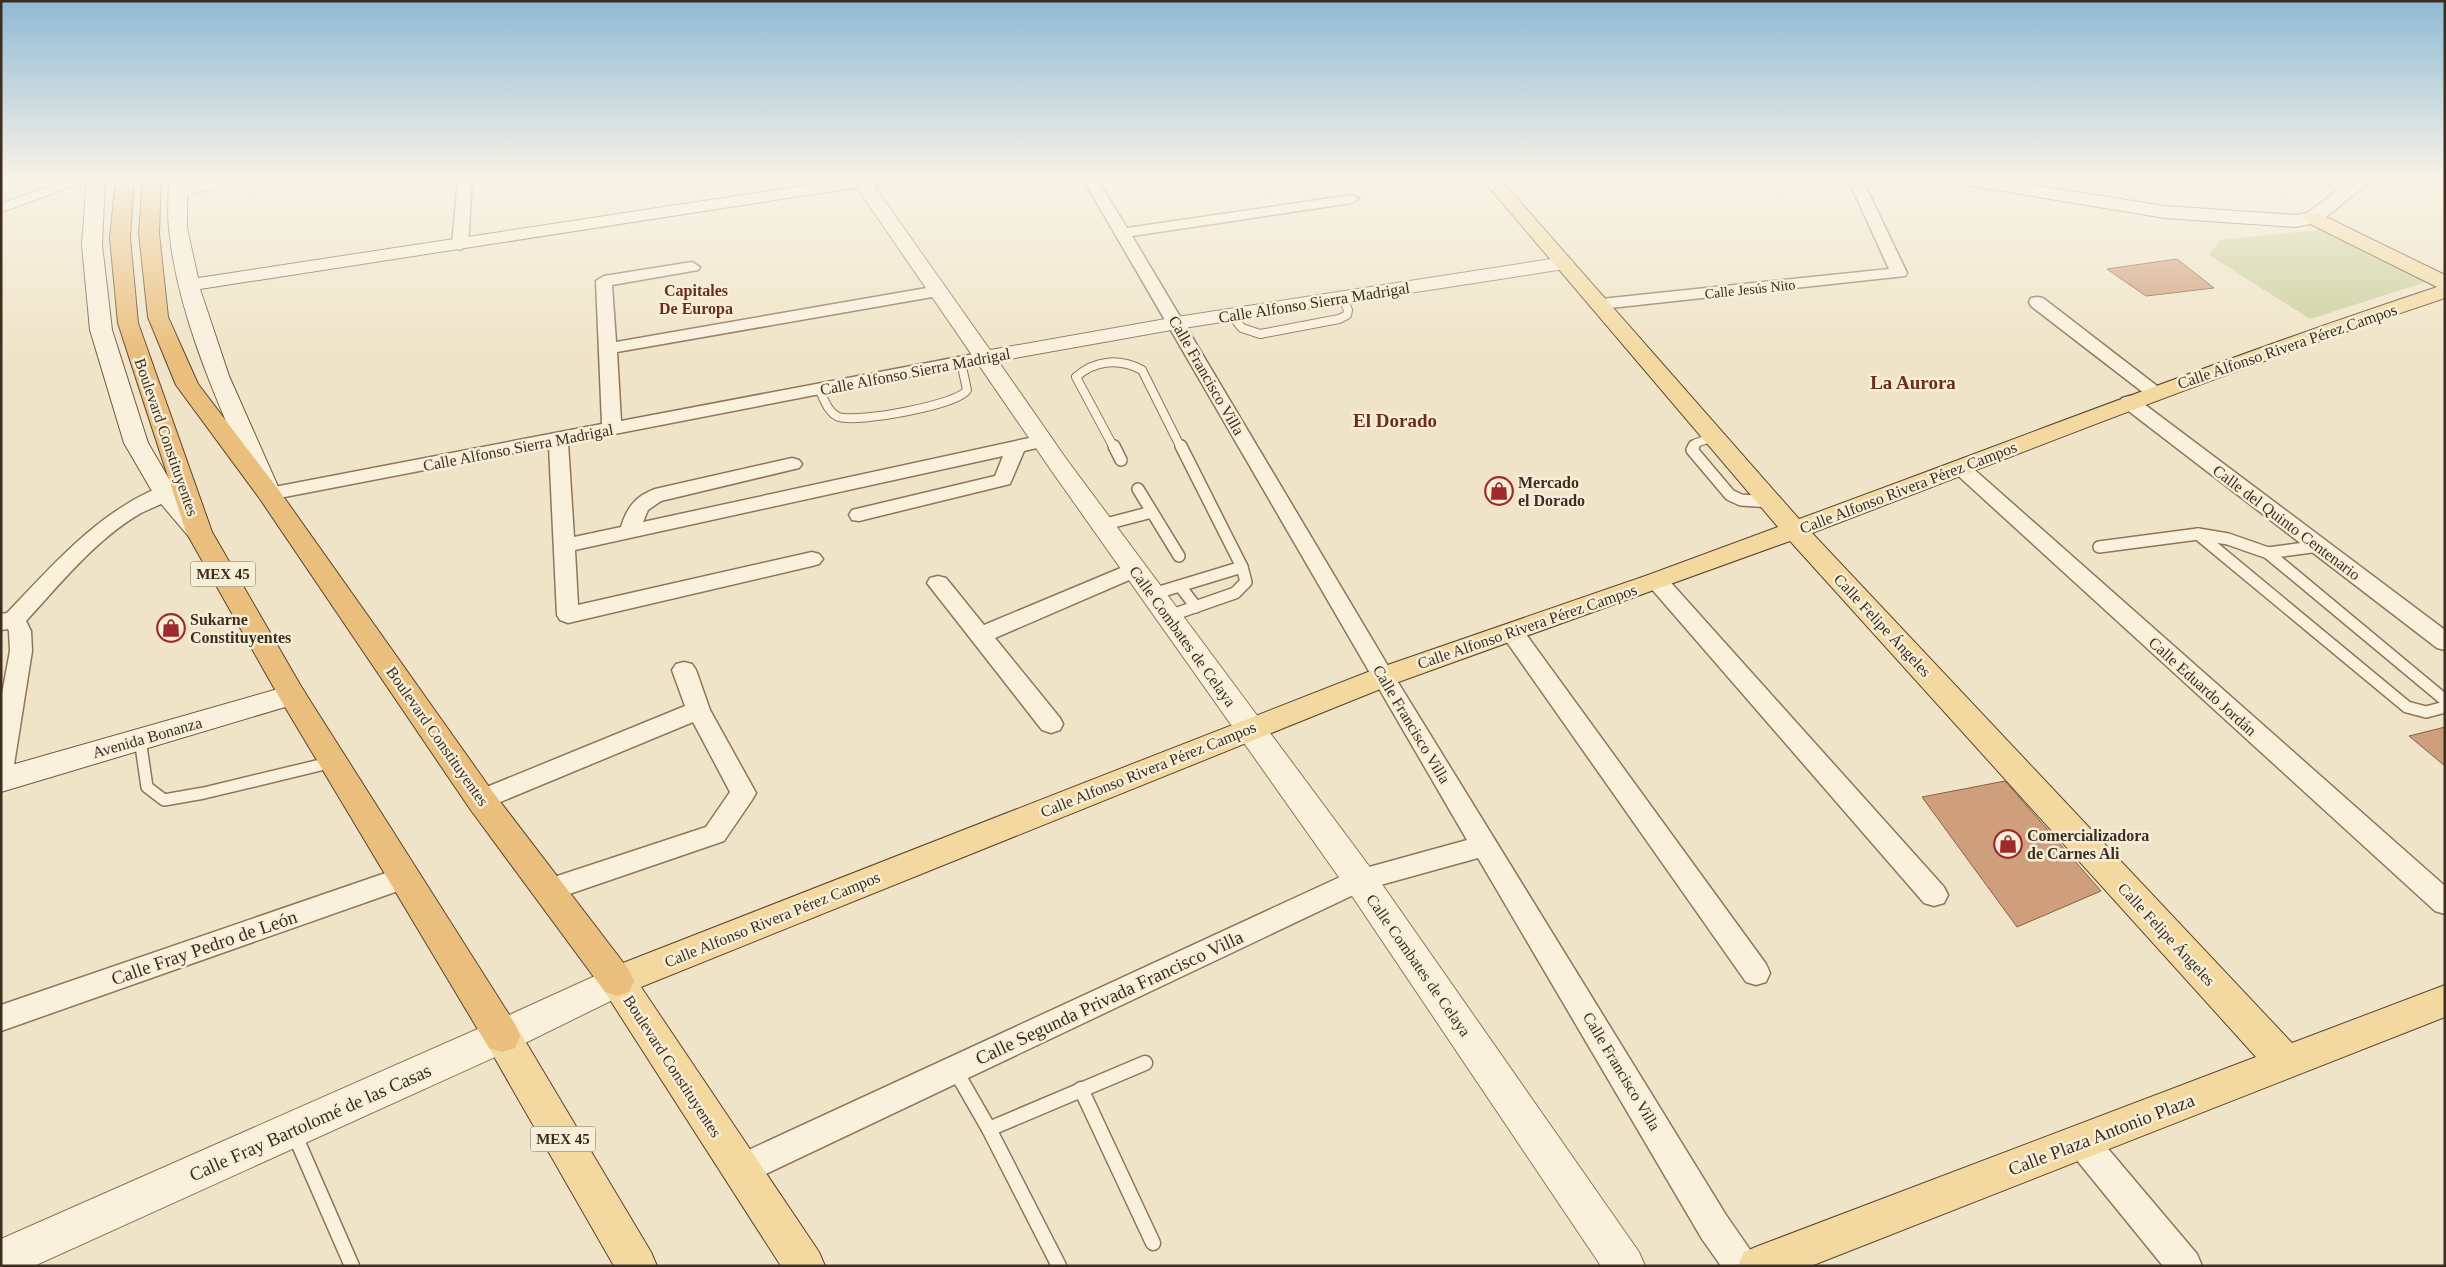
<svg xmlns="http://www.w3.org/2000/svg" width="2446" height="1267" viewBox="0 0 2446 1267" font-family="Georgia,serif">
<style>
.green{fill:#c9cf9b}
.building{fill:#cf9f7d;stroke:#8d5f41}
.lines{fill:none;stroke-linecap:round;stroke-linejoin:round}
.service-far2-casing{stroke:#8d765c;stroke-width:10}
.service-far1-casing{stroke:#8d765c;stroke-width:14}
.service-casing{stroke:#8d765c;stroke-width:17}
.minor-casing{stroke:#8d765c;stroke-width:3}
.tertiary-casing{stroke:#8d765c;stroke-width:2}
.secondary-casing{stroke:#6f573f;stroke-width:2}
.primary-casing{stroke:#5b4430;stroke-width:2}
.trunk-casing{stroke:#5b4430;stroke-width:2}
.service-far2{stroke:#faf1dc;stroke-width:8}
.service-far1{stroke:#faf1dc;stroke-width:11}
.service{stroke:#faf1dc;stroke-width:14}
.minor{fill:#faf1dc;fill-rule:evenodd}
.tertiary{fill:#faf1dc;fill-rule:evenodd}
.secondary{fill:#faf1dc;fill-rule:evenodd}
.primary{fill:#f3d9a0;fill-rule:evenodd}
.trunk{fill:#eabe7c;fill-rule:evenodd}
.labels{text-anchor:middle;stroke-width:5;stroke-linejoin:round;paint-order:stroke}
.far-street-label{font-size:14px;fill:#3d2e20;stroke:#f7eed8}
.shield{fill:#f7eed8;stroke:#756857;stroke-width:1}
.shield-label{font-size:15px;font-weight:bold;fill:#3d2e20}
.far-quarter-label{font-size:16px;font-weight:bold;fill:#6b2e1e;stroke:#f7eed8}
.street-label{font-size:16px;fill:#3d2e20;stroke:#f7eed8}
.poi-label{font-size:16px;font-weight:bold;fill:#3d2e20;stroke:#f7eed8;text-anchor:start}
.quarter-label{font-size:19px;font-weight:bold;fill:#6b2e1e;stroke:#f7eed8}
.near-street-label{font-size:19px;fill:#3d2e20;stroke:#f7eed8}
</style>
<rect width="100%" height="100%" fill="#f0e4c8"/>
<polygon class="green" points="2326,229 2426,282 2310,319 2209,255 2220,240"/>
<g class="building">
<polygon points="2177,259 2214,288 2146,296 2107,269"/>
<polygon points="2445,727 2445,766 2409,736"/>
<polygon points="2005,781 2101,891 2017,927 1922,797"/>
</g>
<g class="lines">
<defs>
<g id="service-far2">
<polyline points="178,193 234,179"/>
<polyline points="1,208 81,179"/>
<polyline points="1231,315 1242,328 1260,334 1339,319 1347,315 1348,310 1342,297"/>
<path d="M819 389C824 399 828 413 839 417 858 423 958 405 967 390L961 362"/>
<path d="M1114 448 1076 377C1095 360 1119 358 1142 370L1181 448"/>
<polyline points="1693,448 1696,443 1714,437"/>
</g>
<g id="service-far1">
<polyline points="1114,446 1121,460"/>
<polyline points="1694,446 1692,450 1730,495 1741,500 1771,502"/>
<polyline points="1138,489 1179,556"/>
<polyline points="1102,525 1152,512"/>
<polyline points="2198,534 2407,707 2426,712 2445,707"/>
<polyline points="2099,547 2198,534 2228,539 2268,553 2319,546"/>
<polyline points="2268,553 2445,700"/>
<polyline points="1180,586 1196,607"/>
<polyline points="1153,594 1242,567"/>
<polyline points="1169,616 1235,593 1246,582 1242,567 1181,446"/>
<polyline points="140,739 147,787 164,800 204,793 333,762"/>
</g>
<g id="service">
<polyline points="954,1068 989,1129 1059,1266"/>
<polyline points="1081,1089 1153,1243"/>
<polyline points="989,1129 1145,1063"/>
<polyline points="293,1131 352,1266"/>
</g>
<g id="minor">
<polygon points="458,179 472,179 468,245 460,250 452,245"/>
<polygon points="1083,179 1097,179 1127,228 1352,195 1359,199 1352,203 1132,236 1391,671 1726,1215 1753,1254 1758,1266 1721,1266 1702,1239 1478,858 1366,889 751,1181 740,1186 729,1181 724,1170 729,1159 1351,872 1467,840"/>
<polygon points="1848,179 1862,179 1907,273 1905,276 1601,309 1595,308 1593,304 1595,300 1601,299 1889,269"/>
<polygon points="2319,179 2337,179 2355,190 2353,193 2343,193"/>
<path d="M692 262 700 267 698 270 612 285 616 342 938 286 944 287 946 291 944 295 938 296 617 352 621 421 985 352 991 353 994 357 991 361 985 362 568 443 574 537 621 527C627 507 636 496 655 489L792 458 799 460 802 464 799 468 661 501 648 510 643 522 1043 435 1050 437 1053 441 1050 445 1024 451 1010 484 859 521 852 520 849 515 852 510 995 476 1003 456 575 550 578 605 812 552 819 554 823 559 819 564 812 566 568 623 560 620 557 615 549 446 269 500 262 498 259 494 262 490 269 488 602 424 596 281 604 276Z"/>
<polygon points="2037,297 2043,298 2161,389 2164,393 2161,397 2149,397 2031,306 2029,302 2031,298"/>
<polygon points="2129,396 2136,398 2445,630 2445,650 2437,648 2122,406 2120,402 2122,398"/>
<polygon points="1961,462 1968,464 2445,886 2445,914 2435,911 1954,472 1951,468 1954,464"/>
<path d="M182 480 189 482 192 486C186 495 153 507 141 513 96 539 61 583 26 621L31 631 32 651 13 771 10 778 1 780V699L10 651 9 631 8 629 1 630V614L7 613C57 561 109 499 182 480Z"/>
<polygon points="1135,562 1143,564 1146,569 1143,574 995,638 1060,718 1063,724 1060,730 1051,733 1042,730 927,583 930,578 938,576 946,578 984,625"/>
<polygon points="1657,574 1665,576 1944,887 1948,895 1944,903 1934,906 1924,903 1649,586 1646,581 1649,576"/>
<polygon points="1512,624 1520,626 1766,964 1770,973 1766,982 1756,985 1746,982 1504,638 1501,632 1504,626"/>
<polygon points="684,662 692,664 696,670 710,710 756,793 752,800 724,841 549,901 539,898 536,890 539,882 706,827 730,792 693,722 481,810 472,807 468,800 472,793 685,706 672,670 676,664"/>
<polygon points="406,866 415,869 419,877 415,885 1,1031 1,1005"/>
<polygon points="2082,1127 2093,1131 2197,1254 2202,1266 2163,1266 2071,1153 2066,1142 2071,1131"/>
</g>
<g id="tertiary">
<polygon points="851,179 869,179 990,350 1177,317 1564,257 1571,259 1574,263 1571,267 1564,269 1177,329 998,361 1067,460 1372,870 1639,1252 1645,1266 1601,1266 1348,890 1051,470"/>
<polygon points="617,966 629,970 634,981 629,992 515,1048 34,1266 1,1266 1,1239 489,1024"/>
</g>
<g id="secondary">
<polygon points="87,179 105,179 102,245 112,330 148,443 175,489 212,532 208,538 199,540 190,538 156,498 124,443 90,330 82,245"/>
<path d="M169 179H187V228L198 278 847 179H888L885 183 879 184 200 289 229 376 280 491 277 496 268 499 259 496 256 491C221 409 177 317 169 228 167 212 169 195 169 179Z"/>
<polygon points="1951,179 1991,179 2165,206 2296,215 2307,213 2353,179 2373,179 2320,222 2296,227 2165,218 1960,184 1954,183"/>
<polygon points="292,685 302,688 306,695 302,702 1,792 1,768"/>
</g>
<g id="primary">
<path d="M1482 179H1500L1799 519C2012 441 2222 358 2437 287L2306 222 2304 218 2306 214H2320L2445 275V298C2231 369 2022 453 1812 533L2292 1043 2445 985V1017L1811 1266H1738L1744 1252 1758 1246 2256 1057 1790 541 1393 684 641 987 819 1252 825 1266H781L605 992 600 981 605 970 1373 670 1648 575 1778 527Z"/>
<polygon points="502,1020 515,1024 651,1252 657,1266 614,1266 489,1048 484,1036 489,1024"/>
</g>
<g id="trunk">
<polygon points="116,179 134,179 130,238 138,323 212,532 302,688 515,1024 520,1036 515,1048 502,1052 489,1048 282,702 186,532 118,323 110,238"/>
<polygon points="143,179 161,179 159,233 168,317 198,384 278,489 492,791 629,970 634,981 629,992 617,996 605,992 470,809 260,499 176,385 148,317 139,233"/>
</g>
</defs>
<use href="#service-far2" class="service-far2-casing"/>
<use href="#service-far1" class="service-far1-casing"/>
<use href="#service" class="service-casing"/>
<use href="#minor" class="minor-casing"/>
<use href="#tertiary" class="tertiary-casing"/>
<use href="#secondary" class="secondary-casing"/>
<use href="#primary" class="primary-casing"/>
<use href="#trunk" class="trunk-casing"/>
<use href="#service-far2" class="service-far2"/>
<use href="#service-far1" class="service-far1"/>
<use href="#service" class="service"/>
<use href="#minor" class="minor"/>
<use href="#tertiary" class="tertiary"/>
<use href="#secondary" class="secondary"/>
<use href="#primary" class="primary"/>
<use href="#trunk" class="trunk"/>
</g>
<linearGradient id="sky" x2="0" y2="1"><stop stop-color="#8fbad6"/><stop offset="0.5" stop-color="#f8f3e6"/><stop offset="1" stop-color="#f8f3e6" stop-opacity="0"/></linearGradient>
<rect width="2446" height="356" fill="url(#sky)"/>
<defs>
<symbol id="shop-ring" viewBox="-11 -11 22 22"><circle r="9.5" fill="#f7eed8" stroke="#9e2a2b" stroke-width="1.5"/><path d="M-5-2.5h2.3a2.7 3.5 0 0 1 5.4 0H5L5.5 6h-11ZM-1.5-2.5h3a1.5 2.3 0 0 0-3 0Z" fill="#9e2a2b"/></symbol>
</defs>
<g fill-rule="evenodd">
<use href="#shop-ring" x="1483" y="475" width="32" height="32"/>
<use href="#shop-ring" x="155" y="612" width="32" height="32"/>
<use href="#shop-ring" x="1992" y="828" width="32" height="32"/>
</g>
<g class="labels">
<g class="far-street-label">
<text transform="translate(1750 289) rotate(-6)" y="5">Calle Jesús Nito</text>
</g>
<g class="shield">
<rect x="190.5" y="561.5" width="65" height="25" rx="4"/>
<rect x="530.5" y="1126.5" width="65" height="25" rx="4"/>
</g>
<g class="shield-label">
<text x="223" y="579">MEX 45</text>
<text x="563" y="1144">MEX 45</text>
</g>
<g class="far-quarter-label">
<text x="696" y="296">Capitales<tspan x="696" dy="18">De Europa</tspan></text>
</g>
<g class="street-label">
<text transform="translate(1314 302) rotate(-9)" y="6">Calle Alfonso Sierra Madrigal</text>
<text transform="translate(2287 346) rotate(-19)" y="6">Calle Alfonso Rivera Pérez Campos</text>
<text transform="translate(915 371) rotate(-11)" y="6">Calle Alfonso Sierra Madrigal</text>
<text transform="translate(1207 375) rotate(60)" y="6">Calle Francisco Villa</text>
<text transform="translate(167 437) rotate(71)" y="6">Boulevard Constituyentes</text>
<text transform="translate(518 447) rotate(-11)" y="6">Calle Alfonso Sierra Madrigal</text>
<text transform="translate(1908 487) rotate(-21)" y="6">Calle Alfonso Rivera Pérez Campos</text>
<text transform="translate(2287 522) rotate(37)" y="6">Calle del Quinto Centenario</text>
<text transform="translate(1883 625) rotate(47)" y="6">Calle Felipe Ángeles</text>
<text transform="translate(1527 626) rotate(-19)" y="6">Calle Alfonso Rivera Pérez Campos</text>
<text transform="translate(1183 636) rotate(54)" y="6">Calle Combates de Celaya</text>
<text transform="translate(2203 686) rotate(42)" y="6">Calle Eduardo Jordán</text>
<text transform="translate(1412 724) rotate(59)" y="6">Calle Francisco Villa</text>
<text transform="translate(438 736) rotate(55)" y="6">Boulevard Constituyentes</text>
<text transform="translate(147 737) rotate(-16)" y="6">Avenida Bonanza</text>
<text transform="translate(1148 769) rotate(-22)" y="6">Calle Alfonso Rivera Pérez Campos</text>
<text transform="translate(772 919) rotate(-22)" y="6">Calle Alfonso Rivera Pérez Campos</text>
<text transform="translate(2167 934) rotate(47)" y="6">Calle Felipe Ángeles</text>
<text transform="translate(1419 965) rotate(55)" y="6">Calle Combates de Celaya</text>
<text transform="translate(673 1066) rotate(57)" y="6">Boulevard Constituyentes</text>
<text transform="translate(1622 1071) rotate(59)" y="6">Calle Francisco Villa</text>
</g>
<g class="poi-label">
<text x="1518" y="488">Mercado<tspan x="1518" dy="18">el Dorado</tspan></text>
<text x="190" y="625">Sukarne<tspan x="190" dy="18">Constituyentes</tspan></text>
<text x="2027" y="841">Comercializadora<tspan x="2027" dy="18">de Carnes Ali</tspan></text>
</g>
<g class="quarter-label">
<text x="1913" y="389">La Aurora</text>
<text x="1395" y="427">El Dorado</text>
</g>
<g class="near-street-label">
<text transform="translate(204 947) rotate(-19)" y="7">Calle Fray Pedro de León</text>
<text transform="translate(1109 997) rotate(-25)" y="7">Calle Segunda Privada Francisco Villa</text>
<text transform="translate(310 1122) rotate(-24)" y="7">Calle Fray Bartolomé de las Casas</text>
<text transform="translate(2101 1134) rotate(-21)" y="7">Calle Plaza Antonio Plaza</text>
</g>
</g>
<rect width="2446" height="1267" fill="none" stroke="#3d2e20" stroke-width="5"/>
</svg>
